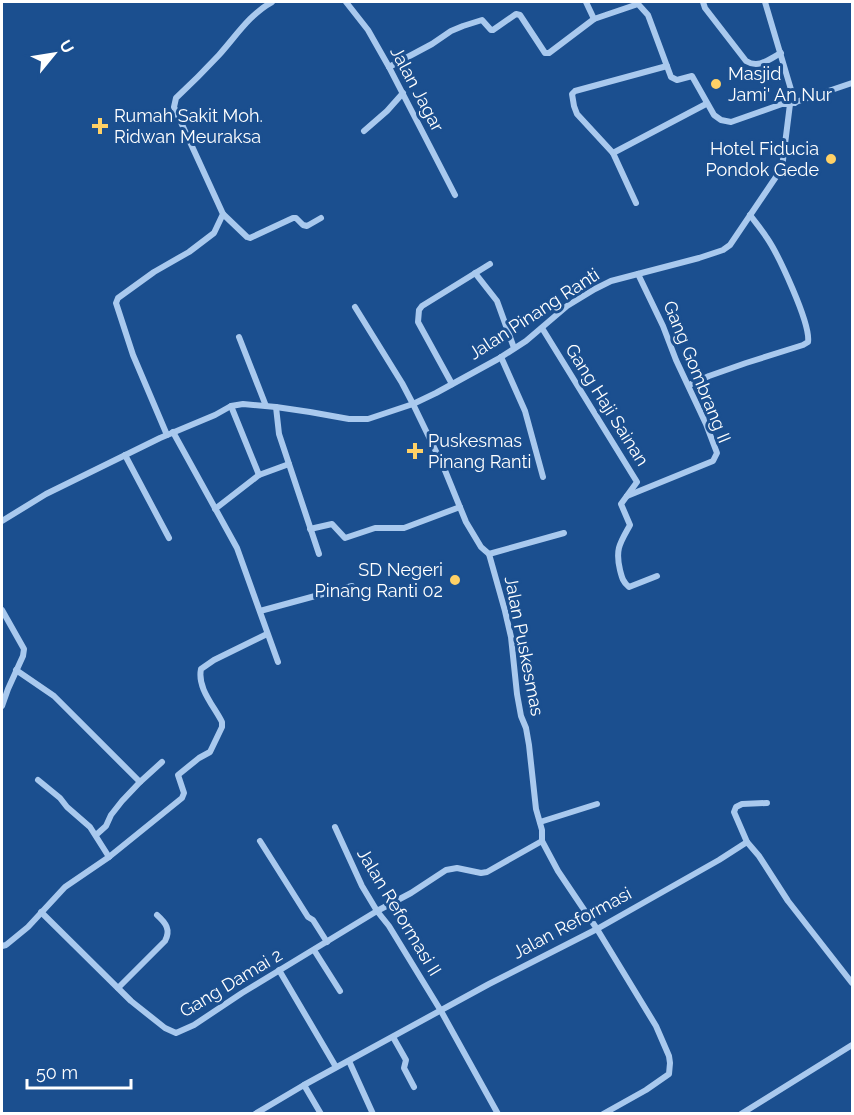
<svg xmlns="http://www.w3.org/2000/svg" width="854" height="1115" viewBox="0 0 854 1115" font-family="Raleway,sans-serif">
<style>
.lines{fill:none;stroke-linecap:round;stroke-linejoin:round}
.minor{stroke:#a9c9ee;stroke-width:6}
.poi-dot{fill:#ffd166;stroke:#1b4f8f;stroke-width:2}
.labels{text-anchor:middle;stroke-width:6;stroke-linejoin:round;paint-order:stroke}
.poi-label{font-size:18px;fill:#fff;stroke:#1b4f8f;text-anchor:start}
.street-label{font-size:18px;fill:#fff;stroke:#1b4f8f}
</style>
<rect width="100%" height="100%" fill="#1b4f8f"/>
<g class="lines">
<g class="minor">
<polyline points="346,2 368,30 389,67 455,195"/>
<polyline points="586,2 594,19"/>
<path d="M703 2 705 8 746 61C759 69 769 59 781 53"/>
<polyline points="765,2 795,103"/>
<polyline points="389,67 432,44 451,31 463,26 482,20 491,30 493,30 516,14 520,15 545,53 549,53 594,19 638,4 648,15 671,77 677,80 692,76 714,115 721,120 731,122 782,104 790,104"/>
<polyline points="364,131 387,111 403,93"/>
<polyline points="613,153 706,104"/>
<polyline points="636,203 613,153 577,114 574,106 572,94 575,91 667,66"/>
<polyline points="223,214 247,237 250,238 293,218 296,218 303,225 307,226 321,218"/>
<polyline points="475,273 497,301 514,348"/>
<polyline points="355,307 402,383 413,404 444,468 466,522 481,547 489,554 505,611 511,637 517,694 521,716 526,728 529,745 536,809 542,830 542,841"/>
<path d="M542 328 637 482 621 504 630 525C620 543 615 549 620 570 622 578 623 582 629 587L657 576"/>
<polyline points="239,337 266,406"/>
<polyline points="501,357 525,411 543,477"/>
<polyline points="452,384 418,322 419,310 422,306 490,264"/>
<path d="M689 385 709 376 746 363 803 345 808 342C811 324 778 254 767 238 762 230 756 223 750 215"/>
<polyline points="231,406 259,475"/>
<polyline points="276,407 279,434 319,554"/>
<polyline points="173,432 237,548 278,662"/>
<path d="M167 435 133 355 116 303 118 298 154 272 189 252 214 233 223 214 174 107 176 98C191 84 205 70 219 55 236 36 250 14 272 2"/>
<polyline points="125,455 169,538"/>
<polyline points="627,496 713,461 717,453 706,424 676,360 663,326 638,274"/>
<polyline points="215,509 259,475 289,464"/>
<polyline points="2,521 46,494 160,438 215,415 231,406 243,404 276,407 310,412 349,419 368,419 413,404 436,393 498,359 526,341 567,306 595,289 611,281 699,258 723,250 730,245 782,168 790,104 852,83"/>
<polyline points="310,529 332,524 345,538 375,528 404,528 460,507"/>
<polyline points="489,554 564,533"/>
<polyline points="2,610 24,649 23,656 8,689 2,706"/>
<polyline points="260,611 352,586"/>
<polyline points="16,670 54,696 140,782"/>
<polyline points="38,780 60,798 67,807 90,827 109,857"/>
<polyline points="540,822 597,804"/>
<polyline points="335,827 362,886 377,911 389,926 441,1011 498,1114"/>
<polyline points="96,835 106,826 111,815 122,801 140,782 162,762"/>
<polyline points="260,841 308,917 313,920 327,942"/>
<polyline points="542,841 558,871 597,929 656,1026 669,1056 670,1063 669,1074 646,1090 603,1114"/>
<polyline points="747,842 734,812 736,807 742,804 767,803"/>
<polyline points="41,912 131,1001 165,1028 176,1033 194,1025 242,993 377,911 411,893 446,870 457,868 481,873 487,872 542,841"/>
<path d="M2 946 6 945 28 927 65 887 109 857 182 798 184 793 178 775 199 758 210 752 222 727V722C214 706 197 688 201 669L214 660 267 634"/>
<polyline points="314,950 340,991"/>
<polyline points="279,970 336,1067"/>
<path d="M118 988 165 941C171 930 166 923 157 915"/>
<polyline points="393,1037 406,1060 404,1068 414,1087"/>
<polyline points="349,1061 373,1114"/>
<polyline points="304,1085 321,1114"/>
<polyline points="255,1114 304,1085 489,984 597,929 719,860 747,842 759,856 788,901 852,983"/>
<polyline points="741,1114 852,1045"/>
</g>
</g>
<g class="poi-dot">
<circle cx="716" cy="84" r="6"/>
<path d="M97 117h6v6h6v6h-6v6h-6v-6h-6v-6h6z"/>
<circle cx="831" cy="159" r="6"/>
<path d="M412 442h6v6h6v6h-6v6h-6v-6h-6v-6h6z"/>
<circle cx="455" cy="580" r="6"/>
</g>
<g class="labels">
<g class="poi-label">
<text x="728" y="80">Masjid<tspan x="728" dy="21">Jami' An Nur</tspan></text>
<text x="114" y="122">Rumah Sakit Moh.<tspan x="114" dy="21">Ridwan Meuraksa</tspan></text>
<text x="819" y="155" text-anchor="end">Hotel Fiducia<tspan x="819" dy="21">Pondok Gede</tspan></text>
<text x="428" y="447">Puskesmas<tspan x="428" dy="21">Pinang Ranti</tspan></text>
<text x="443" y="576" text-anchor="end">SD Negeri<tspan x="443" dy="21">Pinang Ranti 02</tspan></text>
</g>
<g class="street-label">
<text transform="translate(417 89) rotate(62)" y="6">Jalan Jagar</text>
<text transform="translate(534 314) rotate(-33)" y="6">Jalan Pinang Ranti</text>
<text transform="translate(697 372) rotate(68)" y="6">Gang Gombrang II</text>
<text transform="translate(607 405) rotate(58)" y="6">Gang Haji Sainan</text>
<text transform="translate(524 646) rotate(79)" y="6">Jalan Puskesmas</text>
<text transform="translate(399 912) rotate(59)" y="6">Jalan Reformasi II</text>
<text transform="translate(572 923) rotate(-28)" y="6">Jalan Reformasi</text>
<text transform="translate(231 983) rotate(-31)" y="6">Gang Damai 2</text>
</g>
</g>
<rect width="854" height="1115" fill="none" stroke="#ffffff" stroke-width="6"/>
<g transform="translate(54 54) rotate(60)" stroke="#1b4f8f" stroke-width="4.5" paint-order="stroke">
<path d="M0-4.5L10 22L0 15L-10 22Z" fill="#ffffff"/>
<text y="-9" font-size="16" font-weight="bold" text-anchor="middle" fill="#ffffff">U</text>
</g>
<path d="M27 1079v9h104v-9" fill="none" stroke="#ffffff" stroke-width="3"/>
<text x="36" y="1079" font-size="18" fill="#ffffff" stroke="#1b4f8f" stroke-width="4.5" paint-order="stroke">50 m</text>
</svg>
